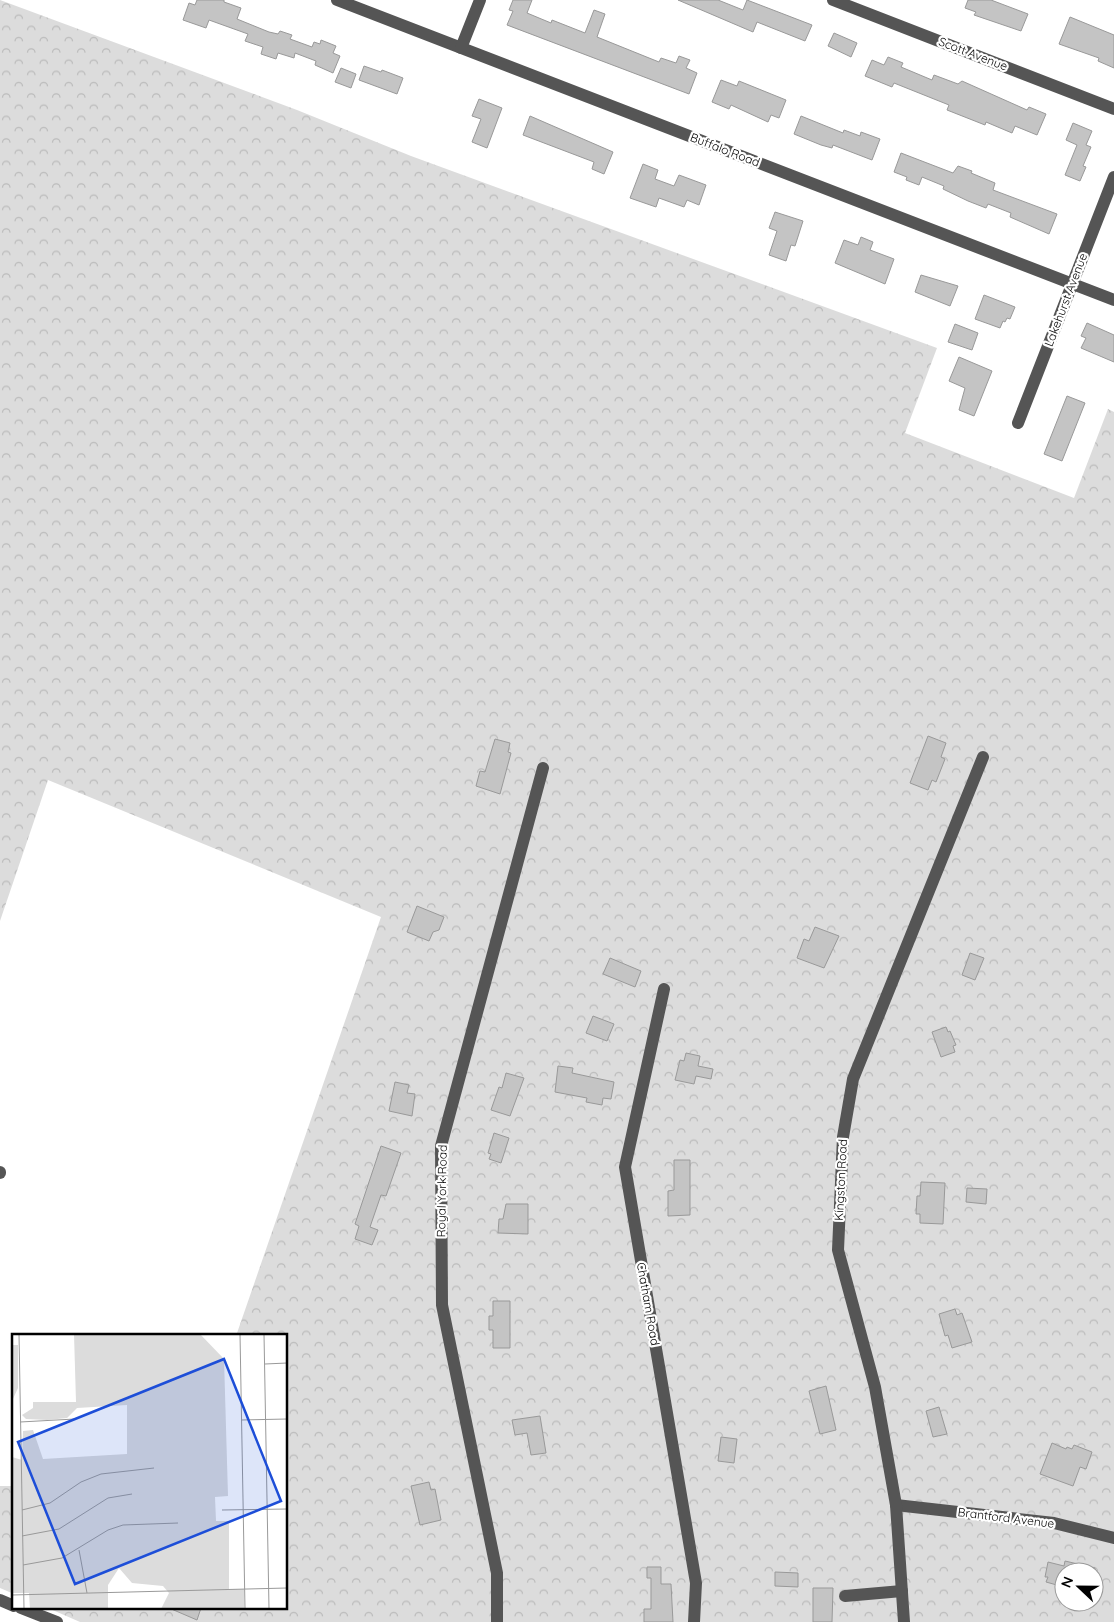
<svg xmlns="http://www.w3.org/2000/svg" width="1114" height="1622" viewBox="0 0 1114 1622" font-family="Quicksand,sans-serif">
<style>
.forest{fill:url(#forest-crowns);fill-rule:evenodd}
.building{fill:#c4c4c4;stroke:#999}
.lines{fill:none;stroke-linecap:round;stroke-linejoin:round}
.minor{stroke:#555;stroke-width:12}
.labels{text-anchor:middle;stroke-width:4.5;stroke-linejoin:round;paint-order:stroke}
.street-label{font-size:12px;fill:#000;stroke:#fff}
.inset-road{fill:none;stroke:#999;stroke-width:1}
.view{fill:#1d4ed8;fill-opacity:0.15;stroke:#1d4ed8;stroke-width:2.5}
.inset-edge{fill:none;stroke:#000;stroke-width:2.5}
</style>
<defs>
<pattern id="forest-crowns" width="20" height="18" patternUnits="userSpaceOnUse" patternTransform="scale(1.25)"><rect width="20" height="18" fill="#dcdcdc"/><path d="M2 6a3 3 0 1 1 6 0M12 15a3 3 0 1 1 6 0" fill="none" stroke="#bbb"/></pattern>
</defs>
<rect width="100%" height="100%" fill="#fff"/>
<g class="forest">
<path d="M0 0 297 110 411 156 937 348 905 433 1074 498 1108 409 1114 412V1622H80L48 1608H286V1336H236L381 917 48 780 0 921ZM1064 1572H1094V1602H1064Z"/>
<polygon points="0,1486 14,1486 14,1594 0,1588"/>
</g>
<g class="building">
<polygon points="197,0 224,0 224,2 241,8 237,19 269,32 278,34 280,31 292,35 290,39 312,47 314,42 320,44 321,40 336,46 333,53 340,56 333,73 315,65 316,61 295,53 294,58 278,53 276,59 261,54 263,47 245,41 248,34 209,20 206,28 183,20 189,3 195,5"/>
<polygon points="513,0 532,0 527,13 551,23 552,20 585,33 594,10 605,14 597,37 659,62 661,58 676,63 679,56 690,60 686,68 697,73 689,94 507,25 513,11 509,10"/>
<polygon points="678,0 718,0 743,10 747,0 812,25 805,41 757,22 753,32"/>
<polygon points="968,0 991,0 1028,14 1021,31 974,15 976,12 965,8"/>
<polygon points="1070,17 1114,35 1114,68 1098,61 1099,58 1059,44"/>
<polygon points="834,33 857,43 851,57 828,46"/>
<polygon points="888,57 903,63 901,67 932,80 934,75 958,84 962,81 1027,110 1029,107 1046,114 1037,135 1015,126 1012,133 986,122 985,125 947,110 949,105 894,83 892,87 865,76 872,60 884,65"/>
<polygon points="364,66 381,72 382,70 403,78 397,94 359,80"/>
<polygon points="341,68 356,74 351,88 335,82"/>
<polygon points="721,80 737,86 739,81 786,100 779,118 771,115 768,122 731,105 729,109 712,102"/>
<polygon points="479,99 502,108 487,148 472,142 481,119 472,116"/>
<polygon points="530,116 613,152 604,174 592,169 594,162 523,135"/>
<polygon points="801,116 843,133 844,130 860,136 861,132 880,139 872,160 833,145 832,148 821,145 794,134"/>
<polygon points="1073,123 1092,131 1086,145 1091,147 1083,166 1086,167 1080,181 1065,175 1077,145 1066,140"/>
<polygon points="901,153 953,173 958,166 972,171 971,173 995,183 993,190 1057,214 1049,234 1010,217 1011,213 988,204 986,208 968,201 943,189 944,186 922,177 919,185 906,180 907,177 894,172"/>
<polygon points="643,164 658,170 655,179 674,186 679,175 706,185 699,205 687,200 684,207 659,198 656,207 630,198"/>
<polygon points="775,212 803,221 795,246 791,245 786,261 769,255 777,231 769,228"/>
<polygon points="861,237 873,242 870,250 894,259 885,284 835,263 844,240 858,245"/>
<polygon points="921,275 958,286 950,306 915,292"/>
<polygon points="984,295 1015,307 1010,319 1007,318 1005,322 1003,321 1000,328 975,319"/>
<polygon points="1087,323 1114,335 1114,362 1081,348 1086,338 1081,336"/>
<polygon points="955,324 978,333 972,350 948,342"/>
<polygon points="959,357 992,371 974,416 959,410 965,388 949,381"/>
<polygon points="1067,396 1085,403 1062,461 1044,454"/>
<polygon points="928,736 946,743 941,757 945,759 936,782 932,780 928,790 910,783"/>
<polygon points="495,739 510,743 508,752 511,753 500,794 476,786 480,771 485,772"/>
<polygon points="417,906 444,917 439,930 433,932 429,941 407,932"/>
<polygon points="815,927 839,936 824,968 797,958 804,939 809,941"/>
<polygon points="970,953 984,958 975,980 962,975"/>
<polygon points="610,958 641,971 635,987 603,974"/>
<polygon points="593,1016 614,1024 607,1041 586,1033"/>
<polygon points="946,1027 948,1032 950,1031 956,1045 953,1046 955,1052 941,1057 932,1032"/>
<polygon points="686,1053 700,1056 698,1066 713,1069 711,1079 696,1076 694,1084 675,1080 680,1060 684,1061"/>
<polygon points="558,1066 573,1068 572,1073 614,1082 611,1099 603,1098 602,1105 586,1102 587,1098 555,1092"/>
<polygon points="506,1073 524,1078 510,1116 491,1110 499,1087 502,1088"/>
<polygon points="395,1082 409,1085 407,1093 415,1094 412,1116 389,1111"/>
<polygon points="494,1133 509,1138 501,1163 489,1159 491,1154 488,1153"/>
<polygon points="381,1146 401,1153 386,1196 381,1195 370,1227 378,1230 372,1245 355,1239 359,1226 355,1224"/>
<polygon points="674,1160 690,1160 690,1215 668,1216 668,1191 674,1190"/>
<polygon points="921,1182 945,1183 943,1224 920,1223 920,1214 916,1214 917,1196 920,1196"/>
<polygon points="967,1188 987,1189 986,1204 966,1202"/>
<polygon points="506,1204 528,1204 528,1234 498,1233 499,1219 503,1219"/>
<polygon points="493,1301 510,1301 510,1348 493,1348 493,1330 489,1330 489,1316 493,1316"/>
<polygon points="955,1309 957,1315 962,1313 972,1342 952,1348 948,1335 945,1336 939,1314"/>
<polygon points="826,1386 836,1430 820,1434 809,1391"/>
<polygon points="939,1407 947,1434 933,1437 926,1411"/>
<polygon points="540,1416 546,1453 531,1455 527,1433 515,1435 512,1420"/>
<polygon points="721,1437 737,1439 734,1463 718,1461"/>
<polygon points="1052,1443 1066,1449 1067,1447 1072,1449 1074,1445 1092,1452 1086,1469 1080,1467 1073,1486 1040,1474"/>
<polygon points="429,1482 431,1490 435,1489 441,1520 420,1525 411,1486"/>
<polygon points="1065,1561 1095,1568 1094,1572 1064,1572 1064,1587 1046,1582 1048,1577 1045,1577 1048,1562 1064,1566"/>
<polygon points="647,1567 661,1567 661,1584 671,1584 673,1622 644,1622 644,1609 651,1609 651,1578 647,1578"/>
<polygon points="775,1572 798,1573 798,1587 775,1586"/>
<polygon points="813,1588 833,1588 832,1622 813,1622"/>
<polygon points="169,1608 201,1608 197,1620"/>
</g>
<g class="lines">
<g class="minor">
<polyline points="337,0 1114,300"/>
<polyline points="833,0 1114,109"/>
<polyline points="461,48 480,0"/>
<polyline points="1018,423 1114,177"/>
<polyline points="664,989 625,1167 696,1583 694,1622"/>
<polyline points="0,1173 0,1172"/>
<polyline points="896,1505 1054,1523 1114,1538"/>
<polyline points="845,1596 902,1591"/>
<polyline points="0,1600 14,1606"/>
<polyline points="21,1608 57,1622"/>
<polyline points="497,1622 497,1573 442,1305 441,1146 543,768"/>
<polyline points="904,1622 896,1505 875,1387 838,1250 843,1137 853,1079 983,757"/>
</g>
</g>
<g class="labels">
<g class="street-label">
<text transform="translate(973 54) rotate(21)" y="4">Scott Avenue</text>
<text transform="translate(725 150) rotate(21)" y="4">Buffalo Road</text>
<text transform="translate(1066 300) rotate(-69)" y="4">Lakehurst Avenue</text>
<text transform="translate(841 1180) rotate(-87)" y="4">Kingston Road</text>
<text transform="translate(442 1191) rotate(-89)" y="4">Royal York Road</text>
<text transform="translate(648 1304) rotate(80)" y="4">Chatham Road</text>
<text transform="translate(1006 1518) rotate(7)" y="4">Brantford Avenue</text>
</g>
</g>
<g transform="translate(12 1334)">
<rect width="275" height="275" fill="#fff"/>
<path d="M62 0H188L212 25 216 162 203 163 204 187H217V255H232V275H149L157 259 151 252 120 249 107 234 96 251V275H18L17 259H0V123L10 126 11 97 21 96 31 125 115 120V71L65 74 55 84 35 86 14 85 10 81 21 74V68H64ZM0 11H6V54L0 67Z" fill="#dcdcdc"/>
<path class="inset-road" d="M7 0 12 275M228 0 233 275M252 0 257 275M253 30 275 29M229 86 275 85M8 88 63 85M10 176 38 169 69 148 89 140 142 134M210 176 275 175M10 202 47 195 96 164 120 160M67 216 75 259M11 231 50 224 96 196 111 191 166 189M0 261 275 254"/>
<path class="view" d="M212 25 269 167 63 250 6 108Z"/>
<rect width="275" height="275" class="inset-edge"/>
</g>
<g transform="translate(1079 1587) rotate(292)"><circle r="24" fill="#ffffff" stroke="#999999"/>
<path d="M0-4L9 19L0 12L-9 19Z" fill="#000000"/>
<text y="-8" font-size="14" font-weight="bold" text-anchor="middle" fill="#000000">N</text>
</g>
</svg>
